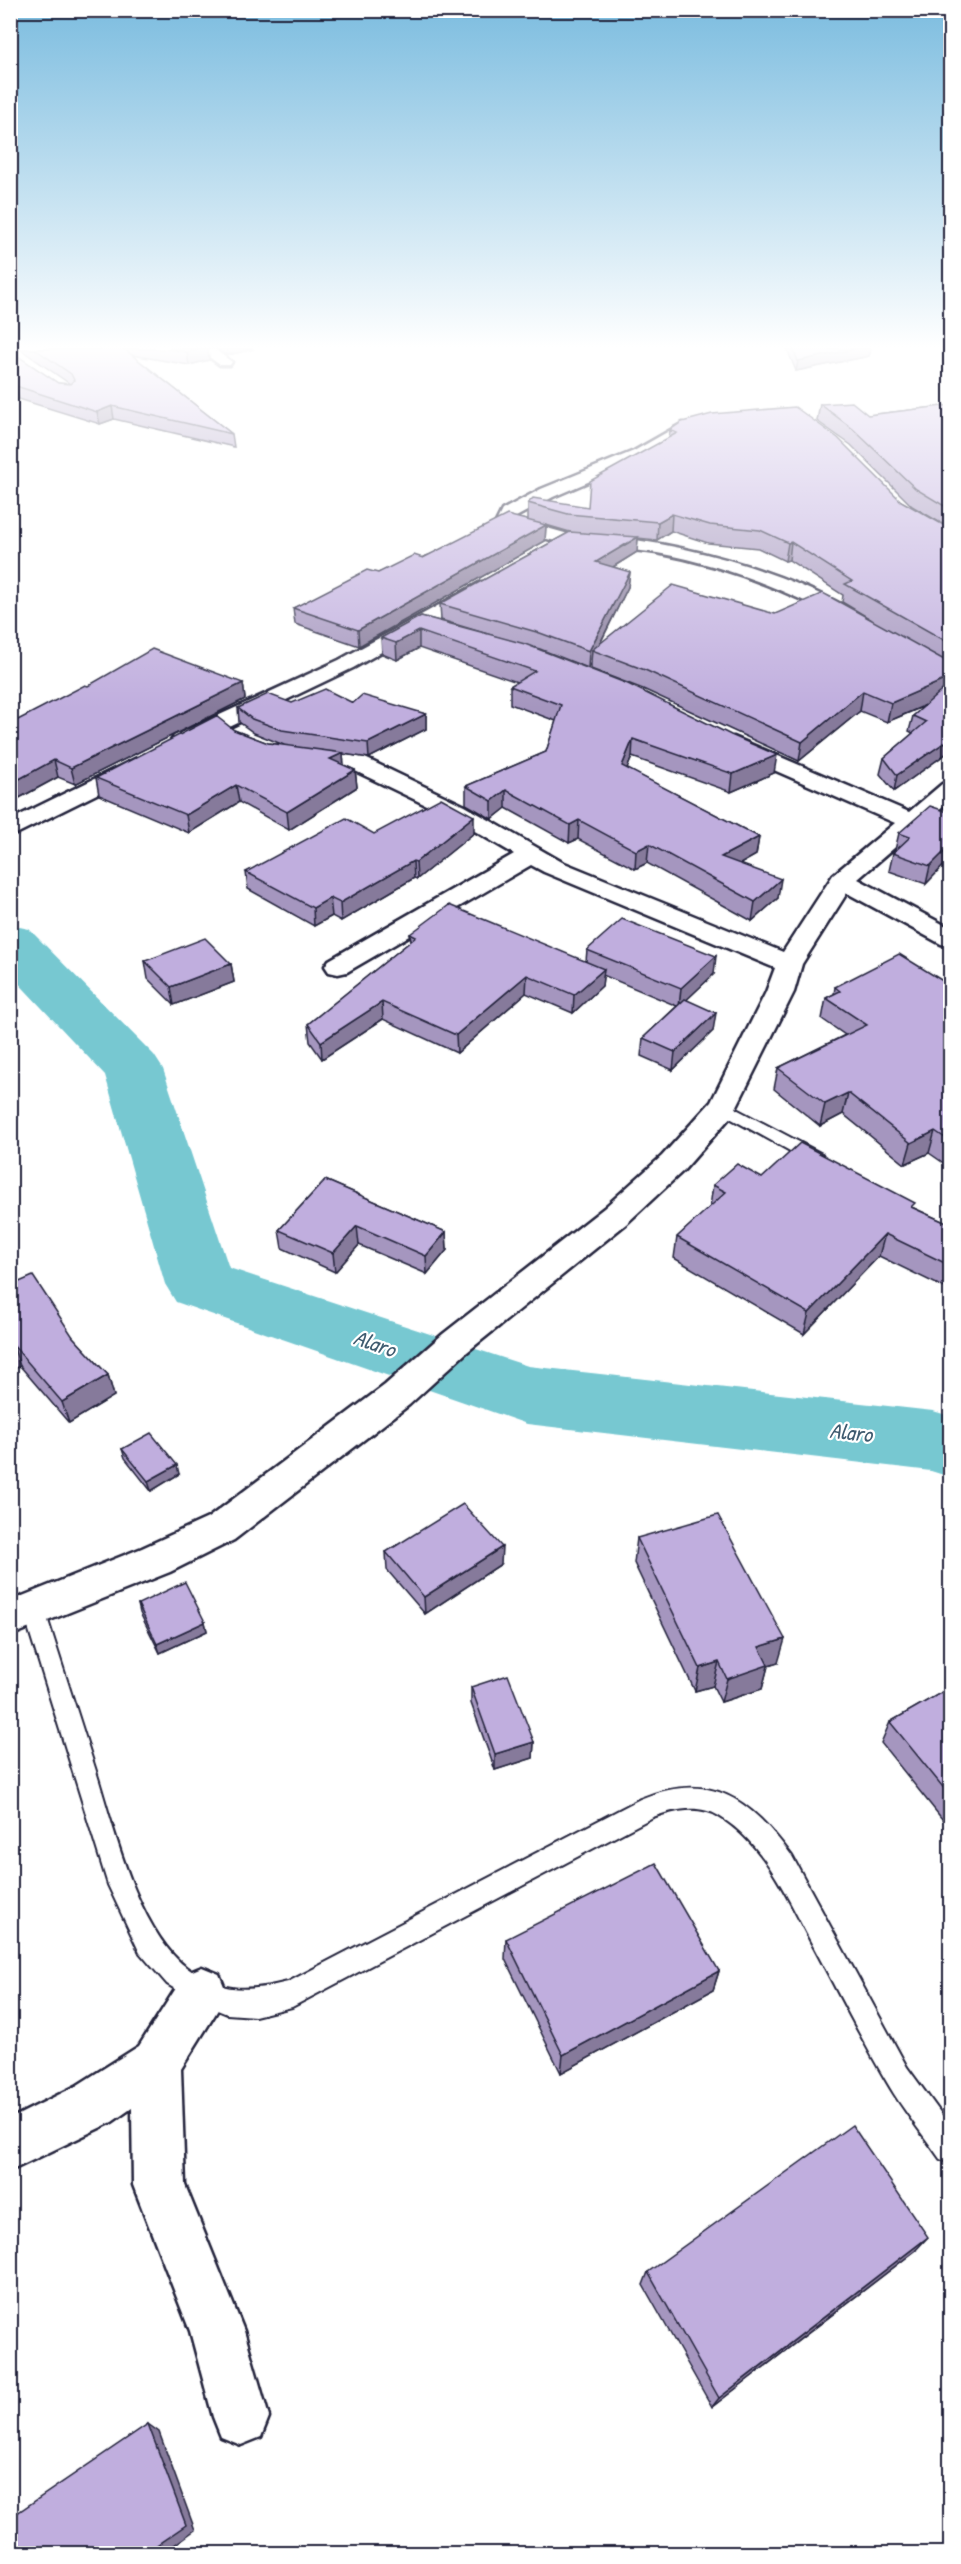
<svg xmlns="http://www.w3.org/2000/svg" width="961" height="2564" viewBox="0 0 961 2564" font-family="'Patrick Hand',sans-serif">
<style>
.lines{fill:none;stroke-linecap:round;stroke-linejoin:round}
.river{fill:#77c8d1;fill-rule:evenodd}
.lane-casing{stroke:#22223b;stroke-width:4}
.street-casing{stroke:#22223b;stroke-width:5}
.lane{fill:#fff;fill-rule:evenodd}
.street{fill:#fff;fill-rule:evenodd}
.wall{fill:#a596bf;stroke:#22223b;stroke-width:1.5;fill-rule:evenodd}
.shaded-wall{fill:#867a9b;stroke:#22223b;stroke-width:1.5}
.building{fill:#c0aede;stroke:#22223b;stroke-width:1.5}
.labels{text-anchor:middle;stroke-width:4.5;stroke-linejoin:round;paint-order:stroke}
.water-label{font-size:22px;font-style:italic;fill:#405c70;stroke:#fff}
</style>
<rect width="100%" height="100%" fill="#fff"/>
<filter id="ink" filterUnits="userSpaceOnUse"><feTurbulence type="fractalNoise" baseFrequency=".0167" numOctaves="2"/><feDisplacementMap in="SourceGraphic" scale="12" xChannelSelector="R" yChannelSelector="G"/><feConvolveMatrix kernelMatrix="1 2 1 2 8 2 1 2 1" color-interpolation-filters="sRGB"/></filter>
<g filter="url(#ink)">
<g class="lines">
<polygon class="river" points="10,925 29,929 154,1055 163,1069 229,1268 528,1366 933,1411 950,1416 950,1477 931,1471 527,1424 176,1302 165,1284 105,1075 10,974"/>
<defs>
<g id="lane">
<polygon points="723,1102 822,1154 824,1158 822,1162 810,1162 717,1111 715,1107 717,1103"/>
<path d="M34 1602 42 1604 45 1611C62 1664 79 1718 96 1771 114 1829 137 1928 186 1967 221 1994 248 1992 288 1982L640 1799C712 1770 749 1799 792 1856L907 2067 950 2126V2163L940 2159C923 2134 903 2110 888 2084 860 2037 836 1988 810 1940 786 1895 764 1843 719 1816 699 1804 675 1809 653 1817L292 2007 255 2016 227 2014 193 2000 167 1984 140 1953 108 1885 23 1611 26 1604Z"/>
</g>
<g id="street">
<polygon points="198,349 214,349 232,362 230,365 220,365"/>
<polygon points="683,423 691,428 689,431 646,457 553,497 516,517 515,519 572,535 575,539 572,543 566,544 499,526 496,522 502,510 541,489 634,451"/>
<path d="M591 535C686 543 776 568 860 614L863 618 860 622H846C787 590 724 565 657 553 633 549 608 550 585 544L582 540 585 536Z"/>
<polygon points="481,582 488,584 491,588 488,592 353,668 190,746 182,748 174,746 171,741 174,736 339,660"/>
<polygon points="734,737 909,812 942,784 950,782 950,800 858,879 950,928 950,946 941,944 847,893 802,964 794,992 733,1114 684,1170 626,1224 467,1352 409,1405 234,1540 170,1572 10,1636 10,1601 142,1548 208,1518 385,1385 443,1334 604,1208 662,1156 711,1102 766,992 775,968 544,872 531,865 347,972 338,974 329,972 325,966 329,960 514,854 449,816 351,769 293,760 290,755 293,750 301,748 365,758 465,806 562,862 783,952 833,875 895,823 726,749 723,744 726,739"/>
<polygon points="137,758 145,760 148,765 145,770 10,837 10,820"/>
<polygon points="202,1967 219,1974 226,1991 219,2008 181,2069 185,2185 244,2331 269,2417 261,2437 241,2445 221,2437 213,2417 190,2331 133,2185 132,2108 112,2122 10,2171 10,2119 76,2086 139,2046 185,1974"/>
</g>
</defs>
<use href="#lane" class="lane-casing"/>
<use href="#street" class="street-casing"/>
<use href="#lane" class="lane"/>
<use href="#street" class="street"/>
</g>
<g class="wall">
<polygon points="20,349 208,349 209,360 189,365 132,355 232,434 234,447 114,419 100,424 19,399 10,402 10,351 58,383 70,384"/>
<polygon points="217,349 254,349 227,355"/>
<polygon points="787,349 871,349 869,356 796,371"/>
<path d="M820 404 868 415 951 405V750L894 791 880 774 884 758 913 733 909 731 913 716 925 706 887 722 860 711 799 761 643 689 591 669V662L588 668 540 649 528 646 774 773 731 792 632 757 627 769 759 837 756 855 740 864 778 898 752 921 647 863 635 869 578 839 569 843 506 808 492 819 466 804V786L546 752 556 721 510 704V686L517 682 419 648 397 660 382 654 381 638 421 616 501 638 441 620 440 604 570 532 546 525 545 541 359 646 295 624 293 608 378 573 528 520V503L588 507 669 437 670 430 901 501 944 525 912 506 851 445 817 421ZM671 531 708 543 758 548 785 561 789 560 843 595 842 602 872 620 775 614 601 642 628 587 630 572 613 567 637 552 638 538 657 540Z"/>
<polygon points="243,683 245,699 75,784 58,777 10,803 88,686"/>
<polygon points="292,703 353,703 426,714 426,729 369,758 343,754 344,765 355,770 357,787 289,830 239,802 189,833 99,795 96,778 234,730 268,743 284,745 254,733 239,722 238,708"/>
<polygon points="951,813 951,858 926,884 889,871 893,853 896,851 895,850 899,833"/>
<polygon points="474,833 417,879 414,878 341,921 332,916 314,926 248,889 246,872 374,834"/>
<polygon points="410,934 586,961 587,950 714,974 686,1000 713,1031 673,1070 641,1056 643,1038 677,1006 603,975 602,986 573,1013 526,993 457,1053 383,1019 322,1059 310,1042 308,1024 411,941"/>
<polygon points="145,961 231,964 234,982 174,1005 148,979"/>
<polygon points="951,986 951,1168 929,1153 905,1164 843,1114 820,1126 774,1089 778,1068 845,1035 822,1019 826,998 834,994 835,987"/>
<polygon points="762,1178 914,1208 951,1225 951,1291 879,1256 804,1334 674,1258 677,1237 710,1207 713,1185"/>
<polygon points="325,1180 446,1232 447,1250 427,1274 359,1245 335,1272 282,1248 279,1230"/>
<polygon points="10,1286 73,1337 108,1375 114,1396 69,1423 20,1366 10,1371"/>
<polygon points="122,1449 179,1474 151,1491 125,1458"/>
<polygon points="637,1538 778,1663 768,1666 762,1689 721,1702 713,1686 695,1691 634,1563"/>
<polygon points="386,1552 501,1564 425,1614 387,1570"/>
<polygon points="138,1604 205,1622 207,1631 160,1653 140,1613"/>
<polygon points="471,1687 534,1742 533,1758 495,1770 471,1703"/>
<polygon points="951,1687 951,1830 881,1743 890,1722"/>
<polygon points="506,1939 719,1971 713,1990 561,2073 505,1959"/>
<polygon points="915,2251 712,2407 643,2285 648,2272"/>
</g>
<g class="shaded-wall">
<polygon points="203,349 208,349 209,360 189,365 187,352"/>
<polygon points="226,349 254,349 227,355"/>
<polygon points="855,349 871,349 869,356 796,371 798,361"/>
<polygon points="16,386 19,399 10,402 10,388"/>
<polygon points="112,406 114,419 100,424 97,412"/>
<polygon points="672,514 671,531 657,540 658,522"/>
<polygon points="546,525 545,541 359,646 358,630"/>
<polygon points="638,537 637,552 595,578 596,562"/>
<polygon points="791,542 789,560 785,561 788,543"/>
<polygon points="630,572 628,587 596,651 592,650 591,662 588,668 589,651"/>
<polygon points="419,631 419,648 397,660 396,643"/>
<polygon points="951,677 951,694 887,722 891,703"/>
<polygon points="243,683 245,699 75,784 71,768"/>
<polygon points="863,691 860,711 799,761 802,742"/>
<polygon points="426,714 426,729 369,758 368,743"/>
<polygon points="951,738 951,750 894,791 897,775"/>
<polygon points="633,739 632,757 620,784 622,766"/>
<polygon points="343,753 344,770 330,759"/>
<polygon points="777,755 774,773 731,792 733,774"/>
<polygon points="54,760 58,777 10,803 10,784"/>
<polygon points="355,770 357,787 289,830 287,812"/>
<polygon points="236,785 239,802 189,833 186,815"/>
<polygon points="506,790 506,808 492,819 492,801"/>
<polygon points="474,816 474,833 417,879 416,862"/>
<polygon points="579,820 578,839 569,843 570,825"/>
<polygon points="759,837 756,855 719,876 721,857"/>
<polygon points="649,844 647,863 635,869 636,851"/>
<polygon points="951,845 951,858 926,884 930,866"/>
<polygon points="413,861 414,878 341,921 340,903"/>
<polygon points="781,879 778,898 752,921 755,902"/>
<polygon points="330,898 332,916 314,926 313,908"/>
<polygon points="716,956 714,974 679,1007 681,988"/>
<polygon points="231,964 234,982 174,1005 171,987"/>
<polygon points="604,969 602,986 573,1013 574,995"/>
<polygon points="527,975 526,993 457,1053 456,1035"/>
<polygon points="382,1002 383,1019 322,1059 321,1042"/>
<polygon points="716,1013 713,1031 673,1070 675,1052"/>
<polygon points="848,1093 843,1114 820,1126 825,1104"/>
<polygon points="935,1131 929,1153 905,1164 911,1143"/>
<polygon points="357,1226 359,1245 335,1272 333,1253"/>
<polygon points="446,1232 447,1250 427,1274 426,1256"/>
<polygon points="885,1234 879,1256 804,1334 809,1313"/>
<polygon points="13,1345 20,1366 10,1371 10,1346"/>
<polygon points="108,1375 114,1396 69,1423 62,1402"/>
<polygon points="177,1465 179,1474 151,1491 148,1481"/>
<polygon points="502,1547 501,1564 425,1614 424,1597"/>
<polygon points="205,1622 207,1631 160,1653 157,1644"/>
<polygon points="785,1639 778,1663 768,1666 762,1689 721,1702 727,1679 759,1647"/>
<polygon points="719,1662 713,1686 695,1691 700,1668"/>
<polygon points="534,1742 533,1758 495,1770 495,1754"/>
<polygon points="719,1971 713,1990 561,2073 563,2055"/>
<polygon points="928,2237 915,2251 712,2407 719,2398"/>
<polygon points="148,2424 159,2432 195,2530 163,2553 145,2553"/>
</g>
<g class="building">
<polygon points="35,349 124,349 232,434 112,406 97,412 16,386 10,388 10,351 58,383 70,384 74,380 71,374"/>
<polygon points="166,349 203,349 187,352"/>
<polygon points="793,349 855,349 798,361"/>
<polygon points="852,402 868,415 951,405 951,510 916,489 853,429 820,404"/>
<polygon points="795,407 838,438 901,501 947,527 951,528 951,644 845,584 852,581 791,542 788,543 760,530 710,525 672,514 658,522 568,514 528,503 533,498 588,507 590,481 677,433 670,430 682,422 712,414"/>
<polygon points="507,515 546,525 358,630 293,608 367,570 378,573 414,555 423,558"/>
<polygon points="570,532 638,537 596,562 630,572 589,651 540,633 440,604"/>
<polygon points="673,585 775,614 823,593 946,661 951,662 951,677 891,703 863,691 802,742 645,670 592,650"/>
<polygon points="421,616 525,644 628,684 731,735 777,755 733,774 633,739 622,766 759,837 721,857 781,879 755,902 649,844 636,851 579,820 570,825 506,790 492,801 466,786 546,752 561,705 510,686 535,671 419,631 396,643 381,638"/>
<polygon points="152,649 243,683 71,768 54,760 10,784 10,724 85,685 88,686"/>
<polygon points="948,685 951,686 951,738 897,775 884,758 926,722 913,716"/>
<polygon points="325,689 353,703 362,695 426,714 368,743 282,730 252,719 238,708 268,694 292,703"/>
<polygon points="216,716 234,730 268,743 343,753 330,759 355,770 287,812 236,785 186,815 96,778"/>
<polygon points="441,798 474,816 416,862 413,861 340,903 330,898 313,908 246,872 346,818 374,834"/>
<polygon points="930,806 951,813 951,845 930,866 893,853 910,837 899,833"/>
<polygon points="449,905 604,969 574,995 527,975 456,1035 382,1002 321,1042 308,1024 416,937 410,934"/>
<polygon points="622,919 716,956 681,988 587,950"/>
<polygon points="205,938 231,964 171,987 145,961"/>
<polygon points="899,954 951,986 951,1142 935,1131 911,1143 848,1093 825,1104 778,1068 867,1025 826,998 840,991 835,987"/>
<polygon points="685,999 716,1013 675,1052 643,1038"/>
<polygon points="800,1143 915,1203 911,1207 951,1225 951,1266 885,1234 809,1313 677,1237 726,1192 713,1185 737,1164 762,1178"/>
<polygon points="325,1180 446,1232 426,1256 357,1226 333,1253 279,1230"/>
<polygon points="33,1276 73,1337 108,1375 62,1402 13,1345 10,1346 10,1286"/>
<polygon points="151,1433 177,1465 148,1481 122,1449"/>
<polygon points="463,1504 502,1547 424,1597 386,1552"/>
<polygon points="718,1515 785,1639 759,1647 768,1665 727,1679 719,1662 700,1668 637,1538"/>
<polygon points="185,1582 205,1622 157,1644 138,1604"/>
<polygon points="508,1675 534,1742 495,1754 471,1687"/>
<polygon points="951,1687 951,1797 890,1722"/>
<polygon points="656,1863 719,1971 563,2055 506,1939"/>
<polygon points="852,2125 928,2237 719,2398 648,2272"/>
<polygon points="148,2424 186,2525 145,2553 10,2553 10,2518"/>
</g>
</g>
<linearGradient id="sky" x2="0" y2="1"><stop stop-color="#7bbcdf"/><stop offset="0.49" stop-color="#fff"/><stop offset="1" stop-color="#fff" stop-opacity="0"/></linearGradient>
<rect width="961" height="708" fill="url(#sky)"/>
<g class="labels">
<g class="water-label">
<text transform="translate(375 1343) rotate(19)" y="8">Alaro</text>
<text transform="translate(851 1432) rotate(6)" y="8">Alaro</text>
</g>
</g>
<rect width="961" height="2564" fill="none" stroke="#fff" stroke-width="36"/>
<rect x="18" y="18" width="925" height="2528" fill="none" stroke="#22223b" stroke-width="2" filter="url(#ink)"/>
</svg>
